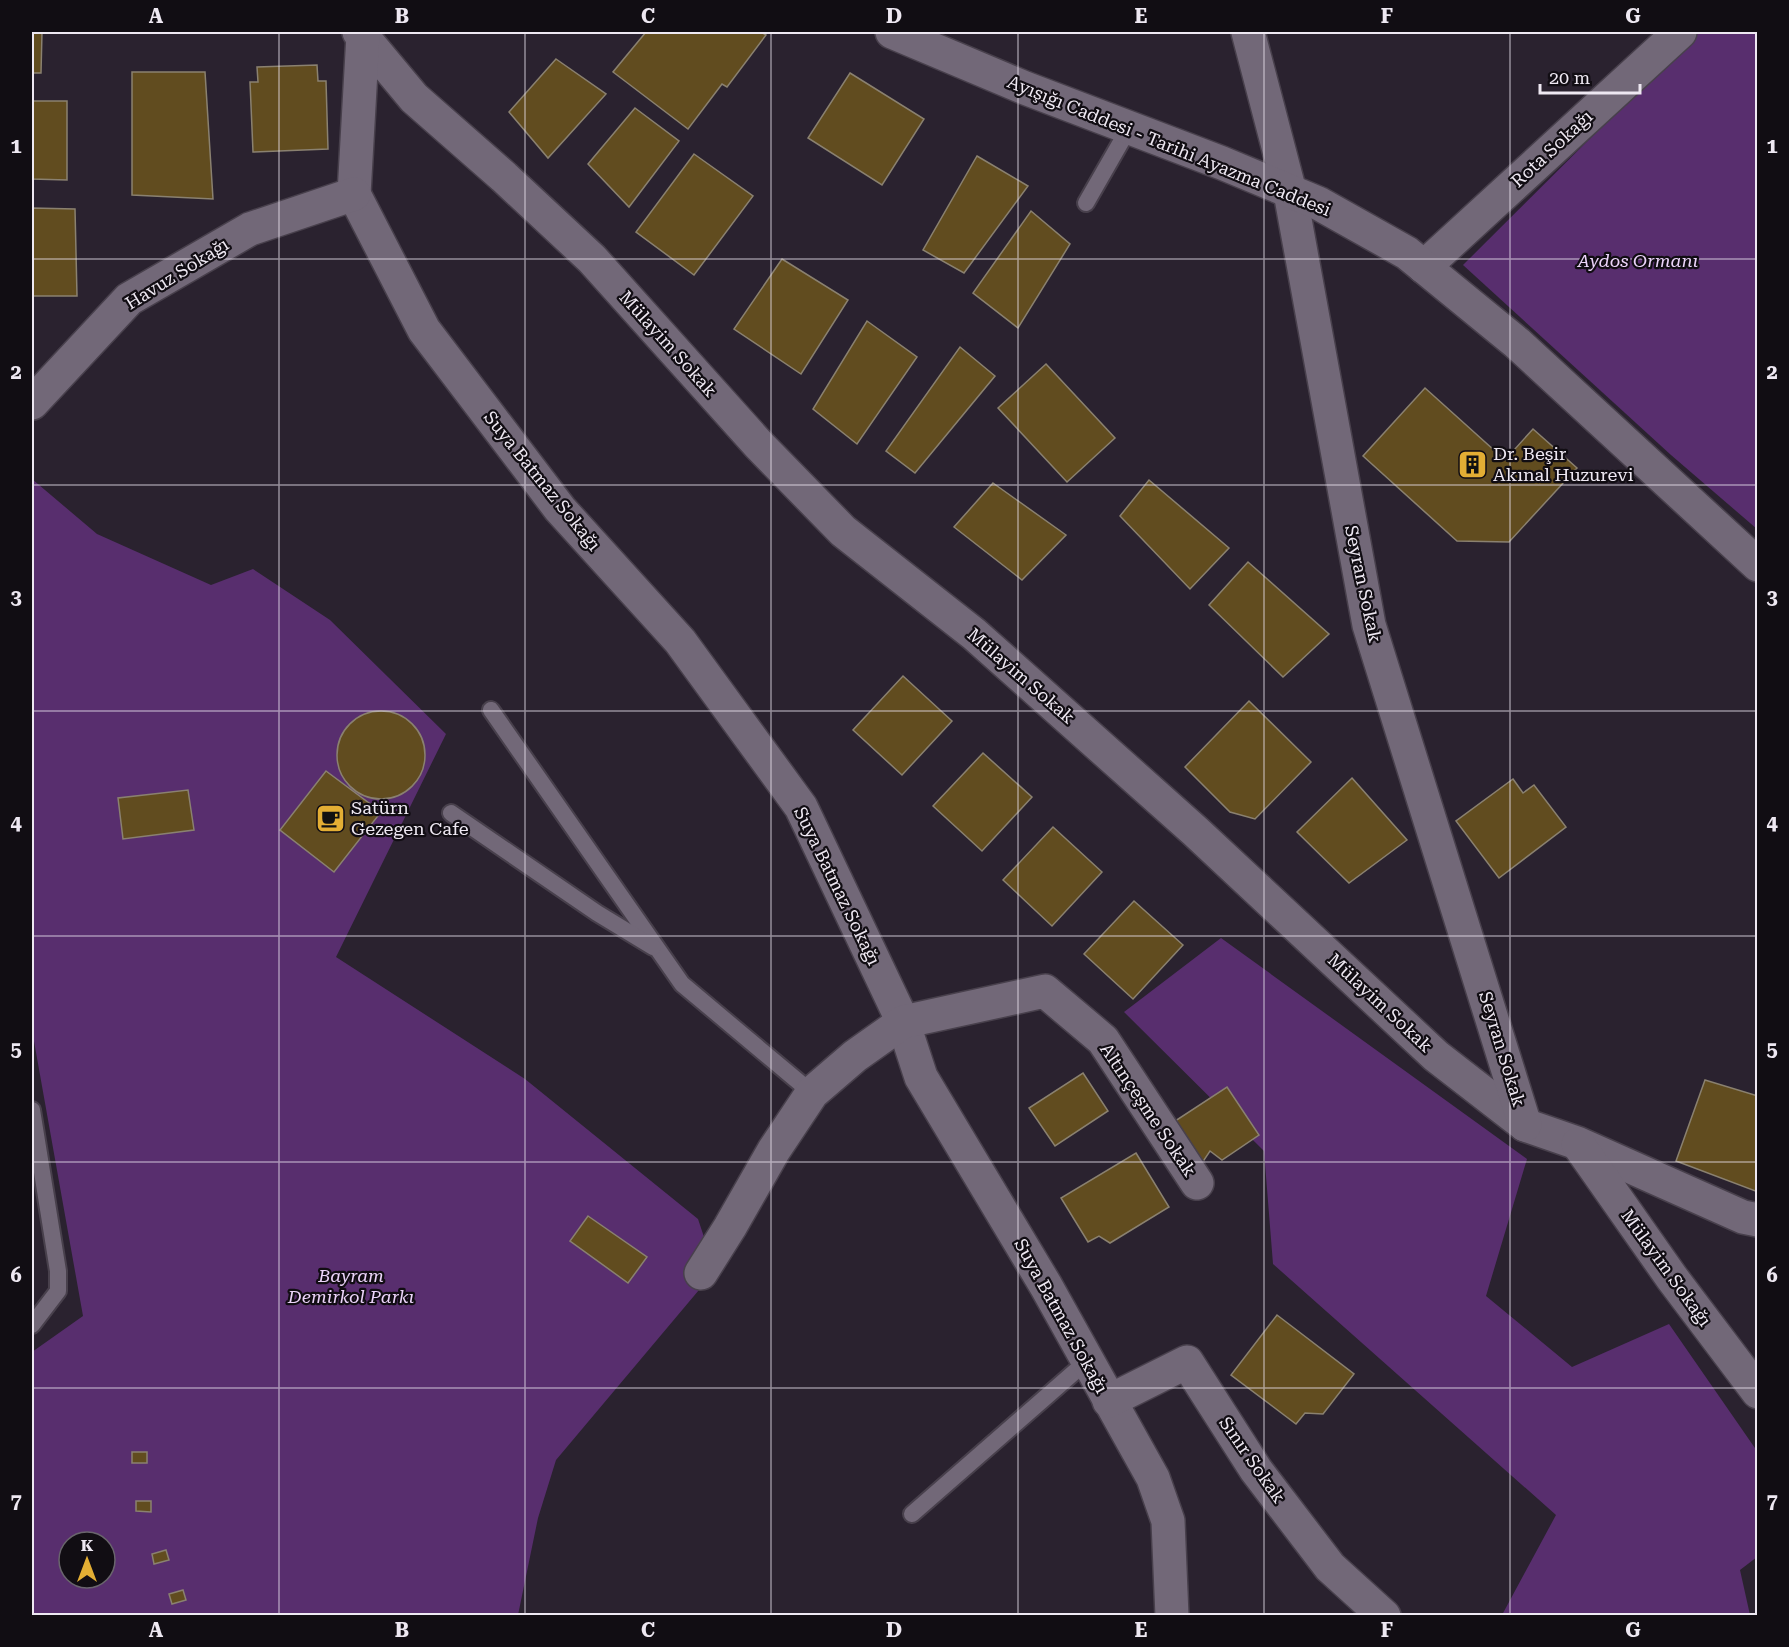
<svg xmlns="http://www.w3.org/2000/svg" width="1789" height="1647" viewBox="0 0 1789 1647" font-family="'Roboto Serif',serif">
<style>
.green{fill:#582e6e;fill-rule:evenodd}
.building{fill:#614c1f;stroke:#8a8170;stroke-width:1.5}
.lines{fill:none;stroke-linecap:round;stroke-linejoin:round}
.service-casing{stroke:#48404c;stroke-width:20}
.minor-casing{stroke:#48404c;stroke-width:36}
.tertiary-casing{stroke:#48404c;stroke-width:36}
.service{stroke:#726878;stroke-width:16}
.minor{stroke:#726878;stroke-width:33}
.tertiary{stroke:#726878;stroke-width:33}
.grid{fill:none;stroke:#eee8f2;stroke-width:1.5;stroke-opacity:0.55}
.labels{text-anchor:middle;stroke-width:4.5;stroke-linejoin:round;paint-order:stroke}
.street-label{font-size:18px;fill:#eee8f2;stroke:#110d13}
.park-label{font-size:18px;font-style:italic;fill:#ecd4fa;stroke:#110d13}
.poi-label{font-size:18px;fill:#eee8f2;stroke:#110d13;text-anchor:start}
.neatline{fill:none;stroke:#eee8f2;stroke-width:2}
.grid-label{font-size:20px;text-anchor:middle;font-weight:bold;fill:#eee8f2}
</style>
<rect width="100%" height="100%" fill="#2a222f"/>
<g class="green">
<polygon points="1697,32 1757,32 1757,529 1671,455 1463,265"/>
<path d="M32 479 97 534 211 585 253 569 330 620 446 734 336 957 525 1079 698 1219 705 1240 704 1284 556 1460 538 1518 518 1615H32V1352L83 1316 32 1030ZM69 1542H105V1578H69Z"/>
<polygon points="1221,938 1527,1159 1486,1296 1572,1367 1669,1324 1757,1451 1757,1557 1740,1570 1750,1615 1502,1615 1556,1515 1273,1264 1264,1151 1124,1012"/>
</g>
<g class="building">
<polygon points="32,32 42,32 41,73 32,73"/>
<polygon points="646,32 761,32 766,35 727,87 722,84 688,129 613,72"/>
<polygon points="556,59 606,94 548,158 509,112"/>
<polygon points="317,65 318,81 326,81 328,149 253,152 250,82 258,82 257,67"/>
<polygon points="132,72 205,72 213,199 132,195"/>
<polygon points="850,73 924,119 882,185 808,138"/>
<polygon points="32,101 67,101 67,180 32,179"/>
<polygon points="635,108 679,141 629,207 588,164"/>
<polygon points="694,154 753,196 694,275 636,232"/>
<polygon points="977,156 1028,186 964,273 923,250"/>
<polygon points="32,208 75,209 77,296 32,296"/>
<polygon points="1031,211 1070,244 1018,328 973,293"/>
<polygon points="782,259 848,300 801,374 734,329"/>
<polygon points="867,321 917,357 857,444 813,409"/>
<polygon points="960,347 995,376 915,473 886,451"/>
<polygon points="1046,364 1115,438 1067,482 998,408"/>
<polygon points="1425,388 1505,460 1533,429 1577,468 1509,542 1457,541 1363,456"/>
<polygon points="1149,480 1229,548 1190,589 1120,516"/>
<polygon points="993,483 1066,535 1022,580 954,527"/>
<polygon points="1248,562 1329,634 1283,677 1209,605"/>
<polygon points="903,676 952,721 902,775 853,730"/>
<polygon points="1249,701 1311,762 1255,819 1230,812 1185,767"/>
<circle cx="381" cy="755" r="44"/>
<polygon points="983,753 1032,797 982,851 933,806"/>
<polygon points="326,771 381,812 334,872 280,830"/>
<polygon points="1352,778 1407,840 1349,883 1297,832"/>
<polygon points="1513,779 1523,793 1534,785 1566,827 1499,878 1456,821"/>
<polygon points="188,790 194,830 123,839 118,798"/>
<polygon points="1053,827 1102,872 1052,926 1003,880"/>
<polygon points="1134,901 1183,945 1133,999 1084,954"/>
<polygon points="1083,1073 1108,1111 1055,1146 1029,1108"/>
<polygon points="1705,1080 1758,1096 1758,1192 1676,1161"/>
<polygon points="1227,1087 1259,1135 1222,1160 1210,1151 1198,1169 1169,1125"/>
<polygon points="1136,1153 1169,1207 1110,1243 1099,1236 1088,1242 1061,1198"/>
<polygon points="588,1216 647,1257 628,1283 570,1241"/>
<polygon points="1277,1315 1354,1374 1323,1414 1305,1413 1296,1424 1231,1375"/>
<rect x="132" y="1452" width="15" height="11"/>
<polygon points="136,1501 151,1501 151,1512 136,1511"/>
<polygon points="166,1550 169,1560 154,1564 152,1554"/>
<polygon points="183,1590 186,1600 172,1604 169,1594"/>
</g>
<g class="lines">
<defs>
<g id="service">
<polyline points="1086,203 1129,128"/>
<polyline points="491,710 682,984 812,1093"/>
<polyline points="451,813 597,913 653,947"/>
<polyline points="32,1110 58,1271 58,1291 32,1325"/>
<polyline points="912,1514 1087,1361"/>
</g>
<g id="minor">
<polyline points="359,32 414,98 504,177 592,259 759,445 843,531 974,634 1195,831 1436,1056 1525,1125 1577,1143 1743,1217 1758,1220"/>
<polyline points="1248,32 1290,192 1369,625 1525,1125"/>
<polyline points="354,194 424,330 560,509 680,641 801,807 903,1022 921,1077 1046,1286 1153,1478 1168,1521 1172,1616"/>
<polyline points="354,194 363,35"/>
<polyline points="1424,267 1680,32"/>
<polyline points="32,403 129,299 250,229 354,194"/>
<polyline points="1578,1144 1672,1278 1758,1392"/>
<polyline points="701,1273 730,1227 774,1150 812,1093 855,1056 903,1022 1045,991 1103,1040 1197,1183"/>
<polyline points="1109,1401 1187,1362 1256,1470 1330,1567 1384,1616"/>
</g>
<polyline id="tertiary" points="892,32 1025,88 1222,163 1318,203 1407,253 1517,343 1758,565"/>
</defs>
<use href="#service" class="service-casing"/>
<use href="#minor" class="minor-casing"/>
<use href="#tertiary" class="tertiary-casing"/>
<use href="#service" class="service"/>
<use href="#minor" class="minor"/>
<use href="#tertiary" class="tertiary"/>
</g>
<path class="grid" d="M279 32V1616M525 32V1616M771 32V1616M1018 32V1616M1264 32V1616M1510 32V1616M32 259H1758M32 485H1758M32 711H1758M32 936H1758M32 1162H1758M32 1388H1758"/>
<defs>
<symbol id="building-square" viewBox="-11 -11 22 22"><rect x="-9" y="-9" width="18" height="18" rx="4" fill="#e3ae34" stroke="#110d13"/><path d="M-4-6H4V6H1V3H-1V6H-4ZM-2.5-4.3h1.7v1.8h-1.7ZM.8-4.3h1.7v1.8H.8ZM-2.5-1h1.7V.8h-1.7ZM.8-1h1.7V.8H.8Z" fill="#111"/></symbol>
<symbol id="cafe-square" viewBox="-11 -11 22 22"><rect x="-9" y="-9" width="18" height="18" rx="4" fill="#e3ae34" stroke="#110d13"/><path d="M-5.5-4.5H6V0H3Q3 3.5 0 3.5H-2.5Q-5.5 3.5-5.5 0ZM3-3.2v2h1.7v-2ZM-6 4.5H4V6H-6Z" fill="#111"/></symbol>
</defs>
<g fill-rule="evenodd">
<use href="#building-square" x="1456" y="448" width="33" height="33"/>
<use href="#cafe-square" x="314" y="802" width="33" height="33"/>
</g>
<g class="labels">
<g class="street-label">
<text transform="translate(1169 146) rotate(22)" y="6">Ayışığı Caddesi - Tarihi Ayazma Caddesi</text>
<text transform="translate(1552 149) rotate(-43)" y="6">Rota Sokağı</text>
<text transform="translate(177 274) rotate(-32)" y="6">Havuz Sokağı</text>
<text transform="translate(668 344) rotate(48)" y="6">Mülayim Sokak</text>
<text transform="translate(542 481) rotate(51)" y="6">Suya Batmaz Sokağı</text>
<text transform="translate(1363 584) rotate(78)" y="6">Seyran Sokak</text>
<text transform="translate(1021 676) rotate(41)" y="6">Mülayim Sokak</text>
<text transform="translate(837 886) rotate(64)" y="6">Suya Batmaz Sokağı</text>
<text transform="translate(1380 1003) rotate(43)" y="6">Mülayim Sokak</text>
<text transform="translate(1502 1049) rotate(73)" y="6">Seyran Sokak</text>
<text transform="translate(1148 1110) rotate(56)" y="6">Altınçeşme Sokak</text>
<text transform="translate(1666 1268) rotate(54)" y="6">Mülayim Sokağı</text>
<text transform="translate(1061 1316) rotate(61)" y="6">Suya Batmaz Sokağı</text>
<text transform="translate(1252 1460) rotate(55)" y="6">Sınır Sokak</text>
</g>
<g class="park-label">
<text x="1638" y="267">Aydos Ormanı</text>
<text x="351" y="1282">Bayram<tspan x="351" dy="21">Demirkol Parkı</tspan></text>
</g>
<g class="poi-label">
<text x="1493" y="460">Dr. Beşir<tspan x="1493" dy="21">Akınal Huzurevi</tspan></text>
<text x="351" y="814">Satürn<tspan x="351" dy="21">Gezegen Cafe</tspan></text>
</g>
</g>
<rect width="1789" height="1647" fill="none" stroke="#110d13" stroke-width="66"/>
<g transform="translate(87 1560)"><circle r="28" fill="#110d13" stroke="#69656c" stroke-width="1.5"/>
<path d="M0-4.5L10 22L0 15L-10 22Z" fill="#e3ae34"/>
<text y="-9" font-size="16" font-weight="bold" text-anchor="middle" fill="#eee8f2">K</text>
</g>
<path d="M1540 84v9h100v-9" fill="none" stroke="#eee8f2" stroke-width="3"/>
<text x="1549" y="84" font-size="18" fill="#eee8f2" stroke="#110d13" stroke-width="4.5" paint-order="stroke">20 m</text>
<rect x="33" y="33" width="1723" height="1581" class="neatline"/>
<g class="grid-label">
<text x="156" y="23">A</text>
<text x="402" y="23">B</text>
<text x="648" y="23">C</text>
<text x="894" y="23">D</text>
<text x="1141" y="23">E</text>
<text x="1387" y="23">F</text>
<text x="1633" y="23">G</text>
<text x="16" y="153">1</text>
<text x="1772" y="153">1</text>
<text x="16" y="379">2</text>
<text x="1772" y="379">2</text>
<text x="16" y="604">3</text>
<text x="1772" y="604">3</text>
<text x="16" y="830">4</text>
<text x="1772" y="830">4</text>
<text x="16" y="1056">5</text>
<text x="1772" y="1056">5</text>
<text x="16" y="1282">6</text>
<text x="1772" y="1282">6</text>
<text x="16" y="1508">7</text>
<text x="1772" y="1508">7</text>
<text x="156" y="1637">A</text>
<text x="402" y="1637">B</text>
<text x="648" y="1637">C</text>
<text x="894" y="1637">D</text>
<text x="1141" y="1637">E</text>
<text x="1387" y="1637">F</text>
<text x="1633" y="1637">G</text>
</g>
</svg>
